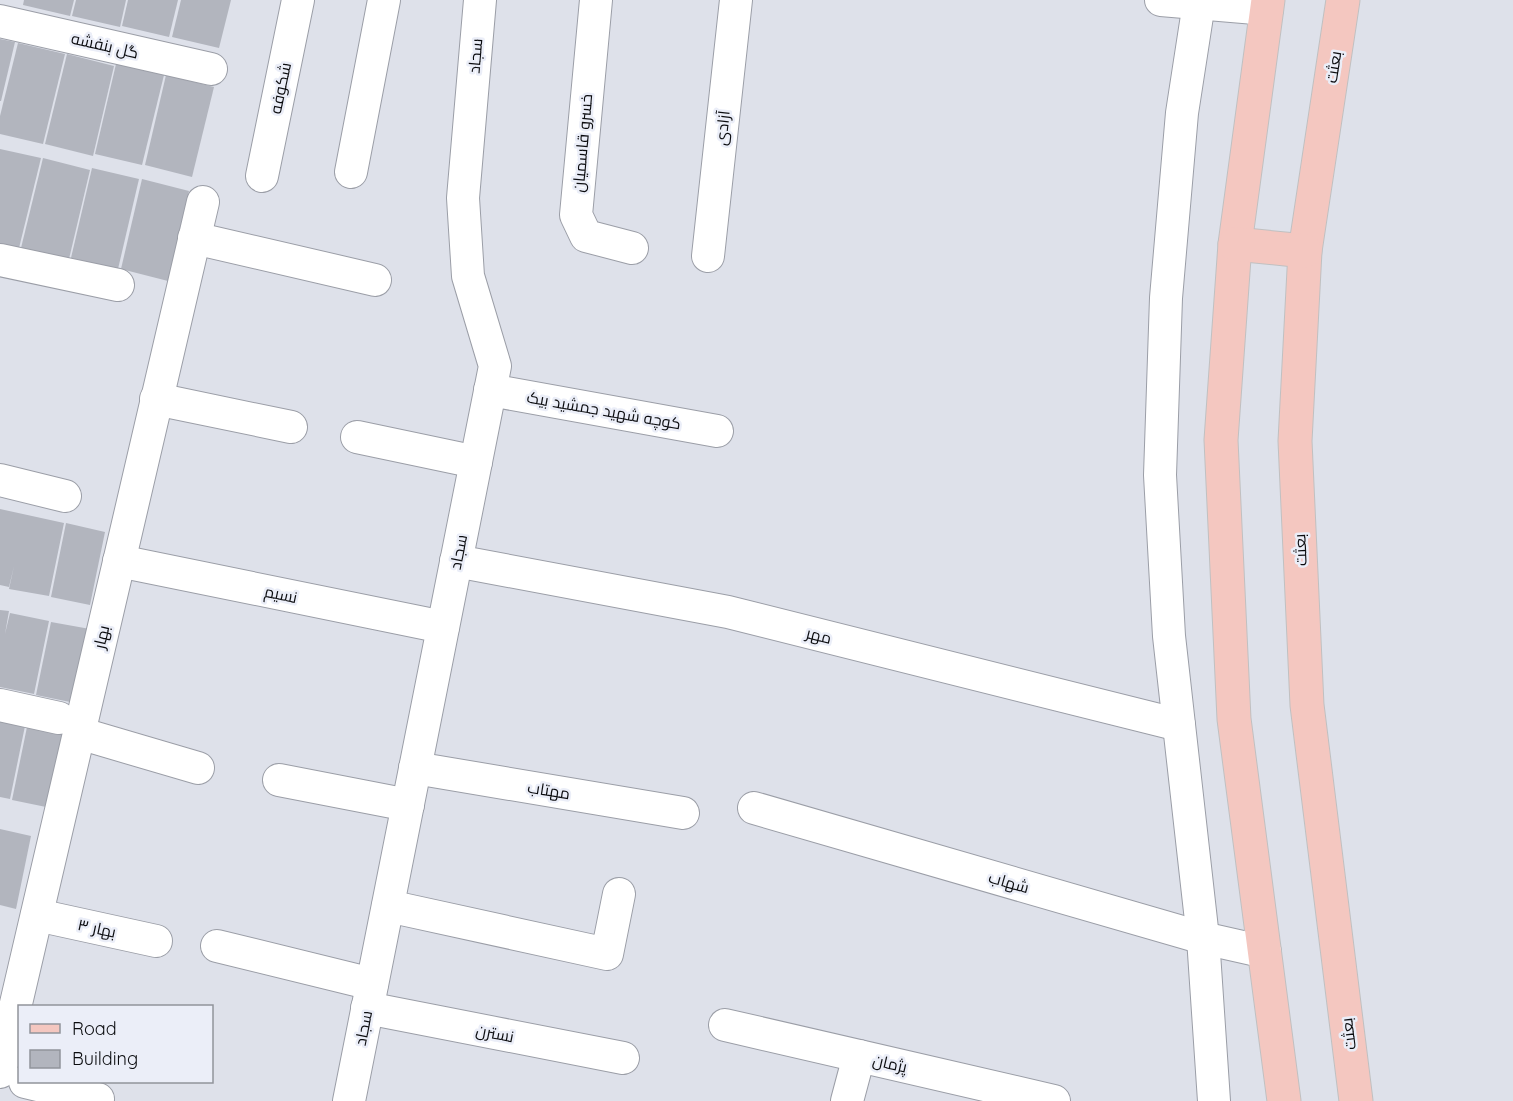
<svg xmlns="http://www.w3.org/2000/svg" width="1513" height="1101" viewBox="0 0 1513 1101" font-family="Quicksand,Cairo,sans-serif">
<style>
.building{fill:#b2b5be}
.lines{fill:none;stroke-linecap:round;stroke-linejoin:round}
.street-casing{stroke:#9b9ea7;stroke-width:34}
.primary-casing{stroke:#c0c0c1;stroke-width:35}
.street{stroke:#fff;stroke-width:32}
.primary{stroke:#f4c7c0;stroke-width:33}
.labels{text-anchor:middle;stroke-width:5;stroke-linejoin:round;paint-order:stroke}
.street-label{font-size:16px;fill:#0b0c0f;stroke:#ebeef8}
</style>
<rect width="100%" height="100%" fill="#dee1ea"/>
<g class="building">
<polygon points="24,0 74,0 70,16 23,5"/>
<polygon points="76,0 126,0 120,27 72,16"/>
<polygon points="128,0 178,0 169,37 122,26"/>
<polygon points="181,0 231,0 219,48 172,37"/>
<polygon points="0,39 15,42 1,101 0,101"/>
<polygon points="18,43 65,54 43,144 0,134 0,116"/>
<polygon points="67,54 114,66 93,156 45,144"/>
<polygon points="116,64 164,75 142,165 95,154"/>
<polygon points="166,75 214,87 192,177 145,165"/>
<polygon points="0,149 41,158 19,248 0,244"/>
<polygon points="43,158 90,170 69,259 21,248"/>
<polygon points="92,168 139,179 118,269 71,258"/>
<polygon points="142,179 189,191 168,281 121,269"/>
<polygon points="0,509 64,523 49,596 9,589 14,566 9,587 0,585"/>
<polygon points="66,523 105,532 90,605 51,597"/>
<polygon points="0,610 9,611 5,634 10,613 49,621 34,694 0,687"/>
<polygon points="51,622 90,629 75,703 36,695"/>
<polygon points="0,721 25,726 10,799 0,797"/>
<polygon points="27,727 66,735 51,808 12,800"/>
<polygon points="0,829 31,836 16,909 0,905"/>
</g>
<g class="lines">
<defs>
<g id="street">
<polyline points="596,0 576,215 586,236 632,248"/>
<polyline points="1161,0 1267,9"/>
<polyline points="1199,3 1182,113 1166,298 1160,475 1169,636 1203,938 1214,1101"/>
<polyline points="0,21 211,69"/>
<polyline points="351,172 384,0"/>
<polyline points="262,176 298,0"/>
<polyline points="194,238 375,280"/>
<polyline points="708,256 736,0"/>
<polyline points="0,260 118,285"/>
<polyline points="490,390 717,431"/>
<polyline points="156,399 291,427"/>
<polyline points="357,437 476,462"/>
<polyline points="0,480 65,496"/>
<polyline points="119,561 443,627"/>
<polyline points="456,561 728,612 1179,725"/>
<polyline points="0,705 59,718"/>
<polyline points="79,733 198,768"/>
<polyline points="415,768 683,813"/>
<polyline points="279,780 408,805"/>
<polyline points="754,808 1203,938 1265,952"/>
<polyline points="388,906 607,954 619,894"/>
<polyline points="37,915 156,941"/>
<polyline points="217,946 372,984"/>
<polyline points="367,1008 623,1058"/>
<polyline points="725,1025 1054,1101"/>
<polyline points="0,1072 203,202"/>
<polyline points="25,1082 98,1099"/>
<polyline points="349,1101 495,366 468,276 463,198 480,0"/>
<polyline points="847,1101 859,1056"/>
</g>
<g id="primary">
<polyline points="1268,0 1235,244 1221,440 1234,719 1284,1101"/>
<polyline points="1343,0 1305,251 1295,441 1307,705 1356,1101"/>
<polyline points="1235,244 1305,251"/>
</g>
</defs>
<use href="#street" class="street-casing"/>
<use href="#primary" class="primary-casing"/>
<use href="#street" class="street"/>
<use href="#primary" class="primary"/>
</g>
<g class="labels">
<g class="street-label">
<text transform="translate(105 45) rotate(13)" y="6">گل بنفشه</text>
<text transform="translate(475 56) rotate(-85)" y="6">سجاد</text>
<text transform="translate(1333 67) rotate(-81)" y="6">بعثت</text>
<text transform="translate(280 88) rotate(-78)" y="6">شکوفه</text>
<text transform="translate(722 128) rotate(-84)" y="6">آزادی</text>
<text transform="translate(582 143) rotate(-85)" y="6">خسرو قاسمیان</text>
<text transform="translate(604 410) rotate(10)" y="6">کوچه شهید جمشید بیک</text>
<text transform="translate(1300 550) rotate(-93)" y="6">بعثت</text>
<text transform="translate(458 552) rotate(-79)" y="6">سجاد</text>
<text transform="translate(281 594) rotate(12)" y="6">نسیم</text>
<text transform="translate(819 635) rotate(14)" y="6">مهر</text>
<text transform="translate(101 637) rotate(-77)" y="6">بهار</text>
<text transform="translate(549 790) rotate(9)" y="6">مهتاب</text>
<text transform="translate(1009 882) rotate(16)" y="6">شهاب</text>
<text transform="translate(97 928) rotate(12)" y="6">بهار ۳</text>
<text transform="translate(363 1028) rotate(-79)" y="6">سجاد</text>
<text transform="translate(495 1033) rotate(11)" y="6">نسترن</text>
<text transform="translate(1348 1034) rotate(-97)" y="6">بعثت</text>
<text transform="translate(890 1063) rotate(13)" y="6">پژمان</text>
</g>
</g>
<rect x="18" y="1005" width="195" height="78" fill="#ebeef8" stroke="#91949b" stroke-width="1.5"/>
<rect x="30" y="1024" width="30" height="9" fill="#f4c7c0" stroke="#91949b" stroke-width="1.5"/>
<text x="72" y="1035" font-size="18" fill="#0b0c0f">Road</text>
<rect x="30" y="1050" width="30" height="18" fill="#b2b5be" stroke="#91949b" stroke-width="1.5"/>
<text x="72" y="1065" font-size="18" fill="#0b0c0f">Building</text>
</svg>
